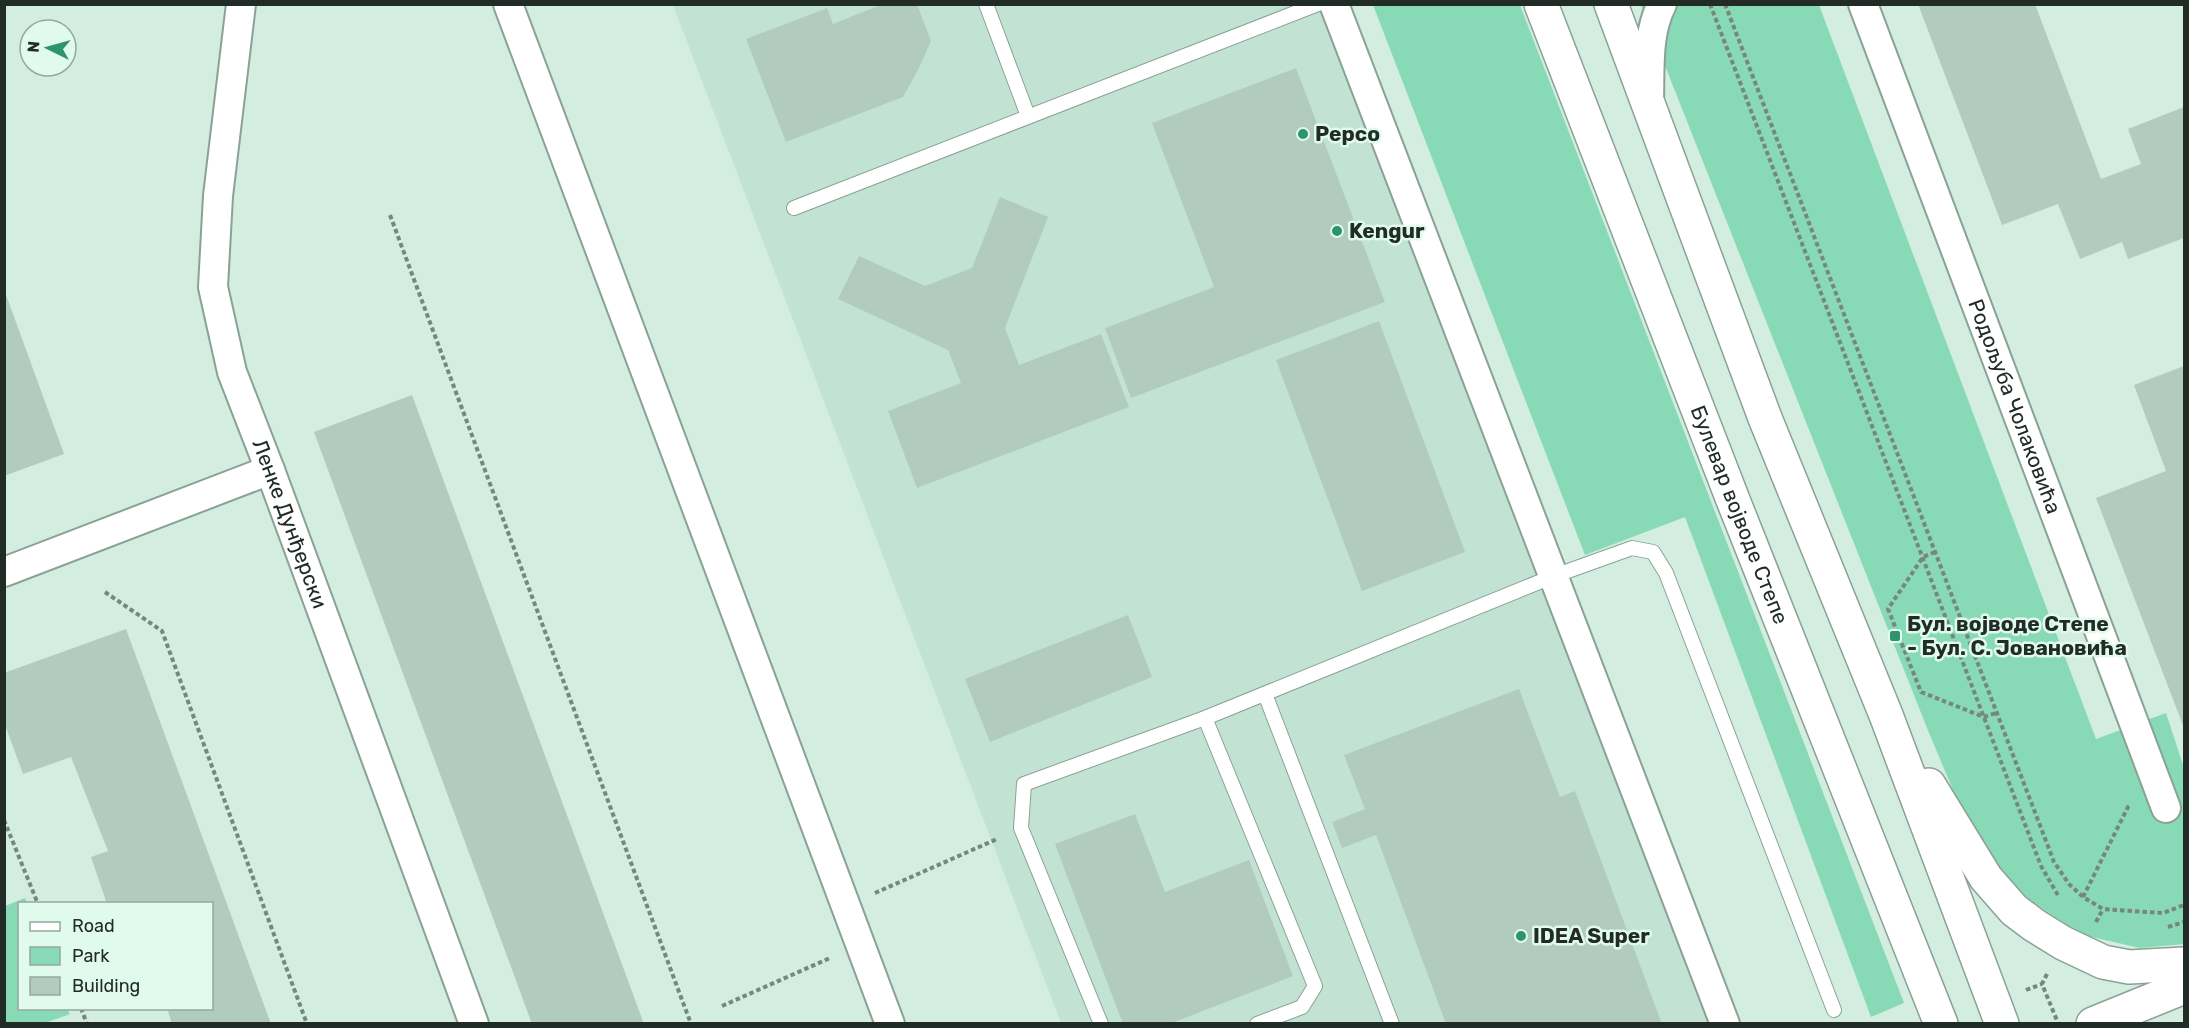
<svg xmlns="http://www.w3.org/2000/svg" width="2189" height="1028" viewBox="0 0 2189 1028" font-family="Rubik,sans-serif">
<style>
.built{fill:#c2e3d3}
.green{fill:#88dab7}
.building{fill:#b2cbbf}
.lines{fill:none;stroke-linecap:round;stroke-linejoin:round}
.service-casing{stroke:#8aa296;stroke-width:16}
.minor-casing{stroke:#8aa296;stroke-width:32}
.tertiary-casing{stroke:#8aa296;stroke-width:36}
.primary-casing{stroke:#8aa296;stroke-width:36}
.path{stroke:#75877e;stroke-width:4;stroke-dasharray:4.5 3;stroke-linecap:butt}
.service{stroke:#fff;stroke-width:14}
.minor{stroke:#fff;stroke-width:28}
.tertiary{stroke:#fff;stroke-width:33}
.primary{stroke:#fff;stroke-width:33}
.poi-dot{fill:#2e936e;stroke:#e0faed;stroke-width:2}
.labels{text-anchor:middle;stroke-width:5;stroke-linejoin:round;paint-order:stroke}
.poi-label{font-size:21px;font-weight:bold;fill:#222c27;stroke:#e0faed;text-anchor:start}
.street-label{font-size:21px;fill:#222c27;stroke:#e0faed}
</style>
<rect width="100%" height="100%" fill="#d3ede0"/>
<polygon class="built" points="673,5 1327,5 1717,1023 1061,1023"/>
<g class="green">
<polygon points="1373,5 1520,5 1904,1003 1871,1017 1685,517 1585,555"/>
<polygon points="1641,5 1819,5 2096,739 2166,713 2184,768 2184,944 2140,948 2083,935 2003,883 1966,821 1927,728"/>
<polygon points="25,898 27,903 20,904 20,1008 67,1009 70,1014 45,1023 5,1023 5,906"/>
</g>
<g class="building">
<polygon points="883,4 917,4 931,41 919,68 903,97 786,142 746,39 827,8 833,24"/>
<polygon points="1918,4 2035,4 2101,179 2141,164 2128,129 2184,107 2184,238 2128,259 2122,242 2080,259 2058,204 2002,225"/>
<polygon points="1296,68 1385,302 1131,398 1105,328 1214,287 1152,123"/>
<polygon points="1000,197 1048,217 1005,328 1019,365 1101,334 1129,407 917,488 888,411 961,383 948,350 838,299 859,256 925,286 972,268"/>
<polygon points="5,292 64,454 4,476 4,293"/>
<polygon points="1379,321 1465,552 1362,591 1276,360"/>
<polygon points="2184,366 2184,728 2096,498 2166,471 2134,385"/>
<polygon points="412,395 644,1024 532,1024 314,432"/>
<polygon points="1128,615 1152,677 990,742 965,679"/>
<polygon points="126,629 271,1024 172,1024 167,1008 212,1008 212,904 107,904 91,857 108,851 71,757 23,774 4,722 4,673"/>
<polygon points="1519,689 1560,797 1575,791 1662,1024 1446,1024 1376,835 1342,848 1332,822 1365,809 1344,755"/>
<polygon points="1135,814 1165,892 1249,860 1293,976 1169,1024 1123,1024 1055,844"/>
</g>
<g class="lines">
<defs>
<g id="service">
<polyline points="986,4 1028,116"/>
<polyline points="794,208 1318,4"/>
<polyline points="1265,694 1392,1024"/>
<polyline points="1205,718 1315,986 1302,1007 1257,1024"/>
<polyline points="1101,1024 1021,828 1024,784 1205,718 1554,576 1632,548 1653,552 1666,573 1834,1010"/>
</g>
<g id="minor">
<path id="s1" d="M241 4 218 196 213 287 232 372 270 470 474 1024"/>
<polyline points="508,4 890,1024"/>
<polyline points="1334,4 1725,1024"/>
<path id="s2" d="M1863 4 2166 808"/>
<path d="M1649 100C1650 68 1647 33 1662 4"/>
<polyline points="4,572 270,470"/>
</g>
<polyline id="tertiary" points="2093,1024 2184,987"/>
<g id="primary">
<path id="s3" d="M1541 4 1733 500 1941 1024"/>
<polyline points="1611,4 1765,418 1886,715 2002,1024"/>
<polyline points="1929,785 1986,878 2014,910 2034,925 2063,943 2103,962 2129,967 2184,964"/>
</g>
</defs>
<use href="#service" class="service-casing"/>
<use href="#minor" class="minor-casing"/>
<use href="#tertiary" class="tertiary-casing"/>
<use href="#primary" class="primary-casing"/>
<g class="path">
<polyline points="1710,4 2041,866 2059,897"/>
<polyline points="1725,4 2054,862 2069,884 2083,897 2103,909 2163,913 2184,905"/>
<polyline points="390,215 691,1024"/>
<polyline points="1935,552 1923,557 1888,609 1921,692 1984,717 1996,713"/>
<polyline points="105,592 162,631 307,1024"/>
<polyline points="4,820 38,904"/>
<polyline points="875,893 997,839"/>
<polyline points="2083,897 2128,807 2131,805"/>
<polyline points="2096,922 2103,909"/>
<polyline points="2168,927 2184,922"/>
<polyline points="2047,974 2042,984 2058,1023"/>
<polyline points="2026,990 2042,984"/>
<polyline points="722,1006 830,958"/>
<polyline points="81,1008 87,1024"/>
</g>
<use href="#service" class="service"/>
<use href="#minor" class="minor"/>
<use href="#tertiary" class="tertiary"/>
<use href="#primary" class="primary"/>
</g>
<g class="poi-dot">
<circle cx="1303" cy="134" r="6"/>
<circle cx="1337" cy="231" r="6"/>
<rect x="1889" y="630" width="12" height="12" rx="3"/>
<circle cx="1521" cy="936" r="6"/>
</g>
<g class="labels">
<g class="poi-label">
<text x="1315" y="141">Pepco</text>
<text x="1349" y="238">Kengur</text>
<text x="1907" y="631">Бул. војводе Степе<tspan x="1907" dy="24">- Бул. С. Јовановића</tspan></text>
<text x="1533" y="943">IDEA Super</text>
</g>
<g class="street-label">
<text dy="7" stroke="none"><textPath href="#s2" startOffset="430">Родољуба Чолаковића</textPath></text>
<text dy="7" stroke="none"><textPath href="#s3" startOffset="548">Булевар војводе Степе</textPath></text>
<text dy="7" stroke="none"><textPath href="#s1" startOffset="534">Ленке Дунђерски</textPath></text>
</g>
</g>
<rect width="2189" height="1028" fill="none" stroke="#222c27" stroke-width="12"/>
<rect x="18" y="902" width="195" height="108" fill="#e0faed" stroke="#94a89e" stroke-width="1.5"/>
<rect x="30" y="922" width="30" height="9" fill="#ffffff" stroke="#94a89e" stroke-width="1.5"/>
<text x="72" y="932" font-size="18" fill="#222c27">Road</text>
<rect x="30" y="947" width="30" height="18" fill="#88dab7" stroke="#94a89e" stroke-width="1.5"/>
<text x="72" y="962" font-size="18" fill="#222c27">Park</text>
<rect x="30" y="977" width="30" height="18" fill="#b2cbbf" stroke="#94a89e" stroke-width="1.5"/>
<text x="72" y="992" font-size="18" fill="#222c27">Building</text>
<g transform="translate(48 48) rotate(275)"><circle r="28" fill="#e0faed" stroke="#94a89e" stroke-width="1.5"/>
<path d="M0-4.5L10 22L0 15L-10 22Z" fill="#2e936e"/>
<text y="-9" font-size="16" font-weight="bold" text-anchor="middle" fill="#222c27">N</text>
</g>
</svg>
